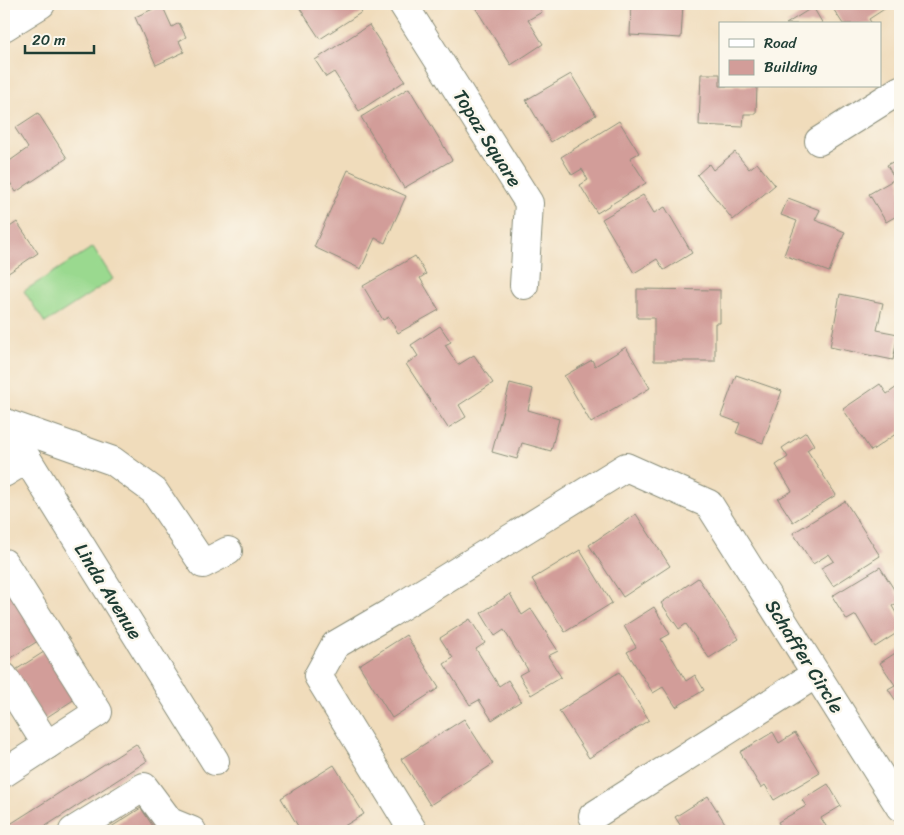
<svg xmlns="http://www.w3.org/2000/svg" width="904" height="835" viewBox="0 0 904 835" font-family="Sriracha,sans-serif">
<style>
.green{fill:#9ad98f;stroke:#5c8b62}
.building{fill:#d29d99}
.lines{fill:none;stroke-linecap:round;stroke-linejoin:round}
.minor-casing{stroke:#888c78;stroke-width:30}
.minor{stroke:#fff;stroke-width:28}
.labels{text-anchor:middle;stroke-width:5;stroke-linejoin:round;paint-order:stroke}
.street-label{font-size:19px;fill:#1f3d34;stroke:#fbf7ec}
</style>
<rect width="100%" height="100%" fill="#fbf7ec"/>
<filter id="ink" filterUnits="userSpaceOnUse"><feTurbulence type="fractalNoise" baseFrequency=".02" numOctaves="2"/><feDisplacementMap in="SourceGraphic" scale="10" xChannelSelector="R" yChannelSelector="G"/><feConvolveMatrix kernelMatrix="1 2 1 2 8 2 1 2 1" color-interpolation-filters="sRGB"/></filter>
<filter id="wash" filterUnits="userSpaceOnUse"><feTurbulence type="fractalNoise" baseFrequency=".0096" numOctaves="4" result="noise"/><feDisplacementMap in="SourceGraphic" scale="20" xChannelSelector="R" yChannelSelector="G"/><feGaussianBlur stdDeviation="1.12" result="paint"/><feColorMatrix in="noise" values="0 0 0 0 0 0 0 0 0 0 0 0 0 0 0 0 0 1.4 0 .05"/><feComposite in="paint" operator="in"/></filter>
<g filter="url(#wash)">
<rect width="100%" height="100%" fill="#f0dcbb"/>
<polygon class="green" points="93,247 113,279 45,323 24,291"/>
<g id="blocks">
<g class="building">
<polygon points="297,4 356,4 362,12 320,39"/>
<polygon points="473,4 537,4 542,12 528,20 543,44 511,65"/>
<polygon points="631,4 683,4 681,38 630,35"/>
<polygon points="830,4 892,4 869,19 872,24 843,24"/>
<polygon points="162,5 172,27 179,23 186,37 179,41 184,52 156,65 135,17"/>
<polygon points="813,7 823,24 786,24"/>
<polygon points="369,25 405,81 359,111 334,72 326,77 315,60"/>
<polygon points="571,74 596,115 551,142 526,100"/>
<polygon points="701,74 720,74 720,86 757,86 756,114 744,114 743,127 699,125"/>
<polygon points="409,88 452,160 404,188 361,117"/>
<polygon points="38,113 67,158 16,192 4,173 4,165 28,148 15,128"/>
<polygon points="619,121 639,153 630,158 646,183 597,213 580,185 588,180 582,169 572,175 561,157"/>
<polygon points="735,152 749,169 757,163 775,185 733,220 697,175 709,164 713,170"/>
<polygon points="900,158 900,214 886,222 869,194 895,179 887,165"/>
<polygon points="348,170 406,196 385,243 375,238 361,269 314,247"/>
<polygon points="643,195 654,213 665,207 692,253 664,270 657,259 634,273 602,219"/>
<polygon points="788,198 820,210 815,220 845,232 829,272 784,255 797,221 781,215"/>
<polygon points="17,222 38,253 4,276 4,231"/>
<polygon points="415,256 426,274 420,278 439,310 398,333 389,317 383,320 363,286"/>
<polygon points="637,289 720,290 720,323 715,323 715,361 654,361 654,318 637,318"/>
<polygon points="840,294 883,303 877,330 898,334 893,360 830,347"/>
<polygon points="440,326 451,342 445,345 458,365 474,355 493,383 459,405 466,417 448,428 406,364 418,356 411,345"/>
<polygon points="626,347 650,388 591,423 564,376 592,360 595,366"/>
<polygon points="736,375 782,391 763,443 736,433 740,423 721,416"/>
<polygon points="510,383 533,389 528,410 559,419 551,451 522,443 517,459 492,452"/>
<polygon points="880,384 887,394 897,387 900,392 900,431 871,451 843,409"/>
<polygon points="806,432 814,445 807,450 836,495 793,522 778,499 792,491 776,465 788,457 782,448"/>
<polygon points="845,501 880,556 833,586 821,568 834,561 829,554 813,564 793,533"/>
<polygon points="636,514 670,566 623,597 589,545"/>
<polygon points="580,550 612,603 565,632 532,579"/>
<polygon points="880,567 900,599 900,601 892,606 900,620 900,631 875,647 856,615 847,620 832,596"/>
<polygon points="698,578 739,639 709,658 686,624 679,629 661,603"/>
<polygon points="4,583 41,639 8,660 4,654"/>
<polygon points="510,594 522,615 531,609 558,651 548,656 561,677 531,695 519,675 528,670 504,630 495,636 481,613"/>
<polygon points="654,607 670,634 661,639 686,681 695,675 704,690 676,707 663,687 653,693 627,652 636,647 624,626"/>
<polygon points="470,619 485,643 476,649 499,686 508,680 521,701 492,720 479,700 470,705 444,664 453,658 440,638"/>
<polygon points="406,635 439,688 392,718 359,665"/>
<polygon points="47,650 78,697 44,719 14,671"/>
<polygon points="900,650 900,707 888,689 895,685 880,663"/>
<polygon points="619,672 649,720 589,758 559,711"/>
<polygon points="464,719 493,764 430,805 401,759"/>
<polygon points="773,732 779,743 795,733 820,773 774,800 765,785 761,788 740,752"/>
<polygon points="136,744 147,761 38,831 4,831 4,828"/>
<polygon points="334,765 364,814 336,831 301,831 281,798"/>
<polygon points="828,784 841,806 821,818 829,831 836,827 838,831 783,831 778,822 806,806 802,800"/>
<polygon points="708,796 730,831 684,831 675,817"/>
<polygon points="141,808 156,831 105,831"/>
</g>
</g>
</g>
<g filter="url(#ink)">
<use href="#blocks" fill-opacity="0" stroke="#888c78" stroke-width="1"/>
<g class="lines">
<defs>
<g id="minor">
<polyline points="403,4 529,203 524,285"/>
<polyline points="4,27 41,4"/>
<polyline points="819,141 900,90"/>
<polyline points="4,422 215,761"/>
<polyline points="5,423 113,461 154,491 203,564 228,551"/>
<polyline points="4,473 27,459"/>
<polyline points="4,563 98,712 4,773"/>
<polyline points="4,677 47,745"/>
<polyline points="593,816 816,674"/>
<polyline points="73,831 144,787 170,822 192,831"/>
<polyline points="413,831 318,676 335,645 390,613 626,467 709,504 900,807"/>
</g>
</defs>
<use href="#minor" class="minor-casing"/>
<use href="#minor" class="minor"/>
</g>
</g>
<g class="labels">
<g class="street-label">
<text transform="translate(488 138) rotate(58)" y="7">Topaz Square</text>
<text transform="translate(109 591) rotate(58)" y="7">Linda Avenue</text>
<text transform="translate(805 656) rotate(58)" y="7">Schaffer Circle</text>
</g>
</g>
<rect width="904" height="835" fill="none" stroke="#fbf7ec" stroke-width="20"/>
<rect x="719" y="22" width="162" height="65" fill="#fbf7ec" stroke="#a3ada2"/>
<rect x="729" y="39" width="25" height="8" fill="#ffffff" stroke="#a3ada2"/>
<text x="764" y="48" font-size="15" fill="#1f3d34">Road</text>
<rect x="729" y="60" width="25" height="15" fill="#d29d99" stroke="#a3ada2"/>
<text x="764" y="72" font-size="15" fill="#1f3d34">Building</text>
<path d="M25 45v8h69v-8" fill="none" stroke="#1f3d34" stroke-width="2.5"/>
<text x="32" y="45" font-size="15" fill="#1f3d34" stroke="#fbf7ec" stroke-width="4" paint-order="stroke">20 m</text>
</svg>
